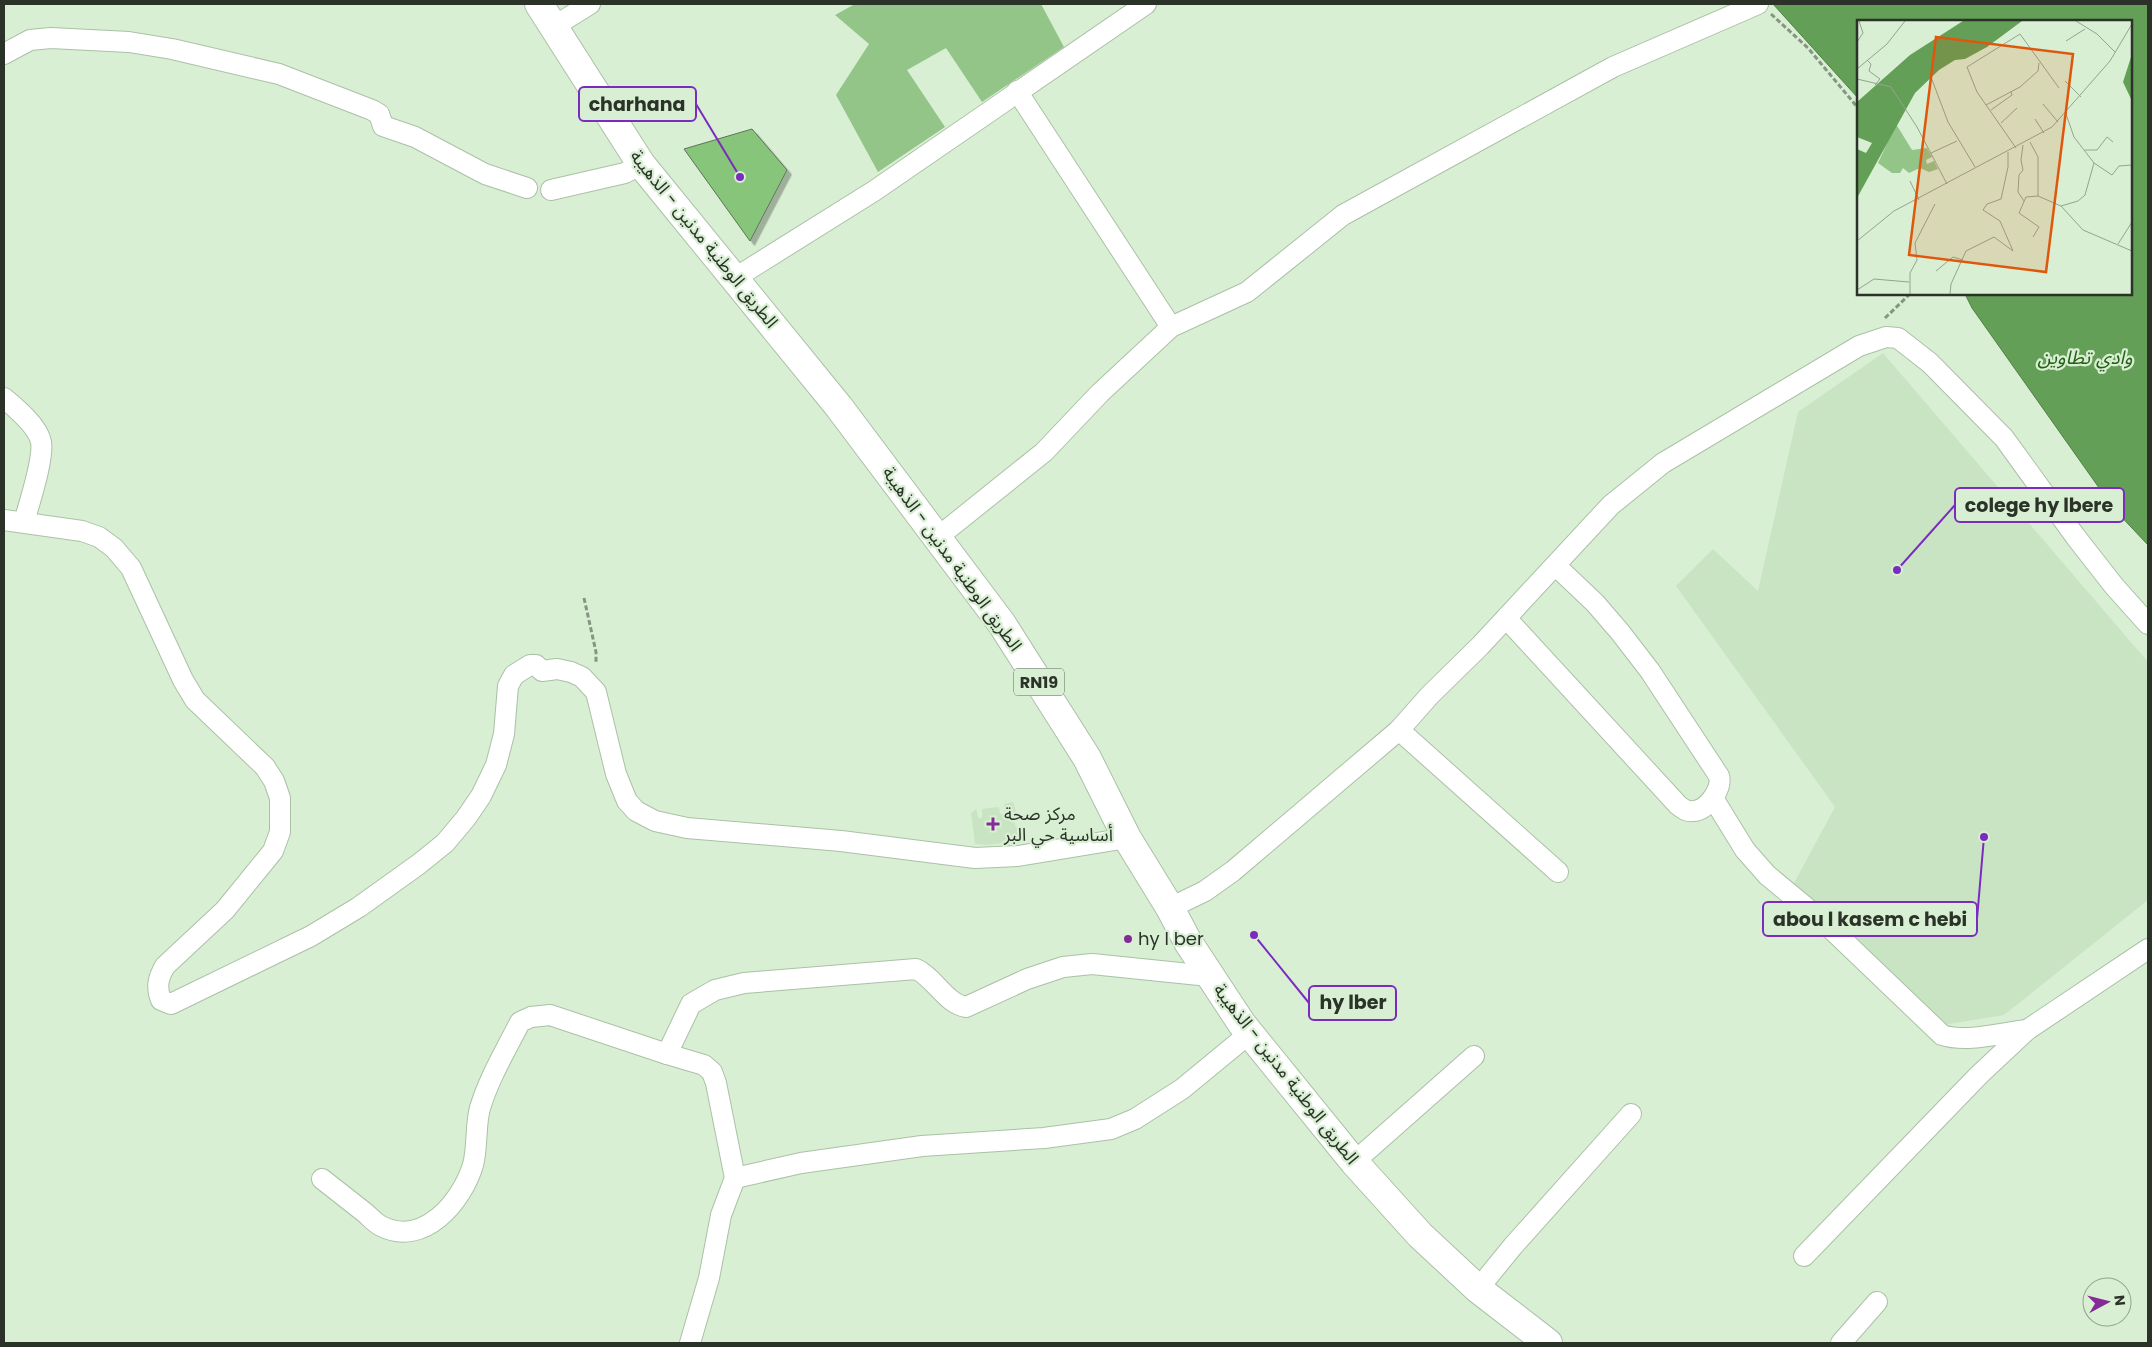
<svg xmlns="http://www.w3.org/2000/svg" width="2152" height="1347" viewBox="0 0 2152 1347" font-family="Poppins,'Noto Sans Arabic',sans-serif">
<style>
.built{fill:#c9e4c3}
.green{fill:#93c488}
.water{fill:#639f56;stroke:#527f48}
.building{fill:#87c57a;stroke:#5f725a;filter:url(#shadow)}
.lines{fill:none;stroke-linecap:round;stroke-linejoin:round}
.minor-casing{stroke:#abc1a7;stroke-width:22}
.primary-casing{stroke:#abc1a7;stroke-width:30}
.path{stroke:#869582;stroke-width:3;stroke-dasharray:5 2.5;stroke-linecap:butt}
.minor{stroke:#fff;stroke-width:20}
.primary{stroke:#fff;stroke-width:28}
.poi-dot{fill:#842b97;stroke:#d8efd3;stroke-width:2}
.labels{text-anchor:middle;stroke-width:4.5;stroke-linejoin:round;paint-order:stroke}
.shield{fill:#d8efd3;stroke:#5f6b5c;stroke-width:1}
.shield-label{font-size:16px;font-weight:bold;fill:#2b3329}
.street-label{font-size:18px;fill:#2b3329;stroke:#d8efd3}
.poi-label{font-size:18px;fill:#2b3329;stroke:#d8efd3;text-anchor:start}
.water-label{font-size:19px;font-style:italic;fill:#245f15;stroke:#d8efd3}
.inset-road{fill:none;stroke:#93a48f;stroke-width:1}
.view{fill:#df570d;fill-opacity:0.15;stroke:#df570d;stroke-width:2.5}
.inset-edge{fill:none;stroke:#2b3329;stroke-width:2.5}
.leader{fill:none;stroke:#7b2cbf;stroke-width:2}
.callout-dot{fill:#7b2cbf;stroke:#d8efd3;stroke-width:2}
.callout{fill:#d8efd3;stroke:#7b2cbf;stroke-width:2}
.callout-label{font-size:19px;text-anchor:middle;font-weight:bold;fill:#2b3329}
</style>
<defs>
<filter id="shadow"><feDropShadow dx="4.5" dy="4.5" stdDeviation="0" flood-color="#0004"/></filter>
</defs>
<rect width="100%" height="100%" fill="#d8efd3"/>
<g class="built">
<polygon points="1883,353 2148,662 2148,900 2004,1015 1943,1025 1793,885 1835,807 1676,586 1713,549 1758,591 1798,412"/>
<polygon points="1013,802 1017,815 1011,816 1016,827 1025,826 1023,841 987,845 975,844 971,813 976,809 979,819 982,817 982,809 999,807 1000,814 1005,814 1004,804"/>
</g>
<polygon class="green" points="855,4 1041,4 1064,47 982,102 946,48 907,70 945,127 878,172 836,95 869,44 835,15"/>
<polygon class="water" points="1773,4 2148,4 2148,545 2114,509 1972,308 1965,294 2131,294 2131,21 1858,21 1858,98"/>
<polygon class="building" points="752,129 787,170 750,241 684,149"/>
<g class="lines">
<defs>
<g id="minor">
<polyline points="553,27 590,4"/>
<polyline points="4,54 30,40 51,38 129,42 172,49 279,74 372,110 379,114 383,126 415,137 485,174 527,188"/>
<polyline points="1017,91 1171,327"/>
<polyline points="551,190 625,173 641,164"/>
<polyline points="735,278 874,191 1146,4"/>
<path d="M4 398C16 408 38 426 41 442 44 459 29 504 24 522"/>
<path d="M4 520 82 531 99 537 114 548 131 568 183 680 195 700 265 767 274 781 280 798V832L273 851 225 910 165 966C158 978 156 987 161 1000L171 1004 311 936 359 907 419 864 445 843 466 818 481 796 496 765 504 734 508 686 514 675 530 665H536L542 671 557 669 571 672 582 677 596 692 616 774 627 801 636 811 655 821 687 828 841 841 975 858 1018 856 1127 838"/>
<polyline points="938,537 1044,452 1100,393 1171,327 1247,292 1343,215 1613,67 1758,4"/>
<path d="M1506 618 1678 805C1683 809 1687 812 1693 811 1707 811 1723 789 1719 776L1650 671 1620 632 1595 603 1556 566"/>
<polyline points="1399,730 1558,872"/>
<path d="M1713 798 1745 850 1767 875 1826 924 1942 1035C1968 1043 2000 1033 2027 1030"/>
<polyline points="1170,908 1205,891 1233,871 1399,730 1430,695 1480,646 1611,505 1663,463 1859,346 1886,337 1898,338 1930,363 2004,438 2075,536 2114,586 2148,624"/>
<path d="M667 1054 691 1004 715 990 744 983 916 969C934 977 945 1003 966 1007L1027 979 1063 967 1092 964 1209 976"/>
<polyline points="1354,1162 1474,1056"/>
<path d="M322 1179C336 1190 350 1201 364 1212 369 1216 375 1223 381 1226 424 1248 462 1201 473 1165 478 1146 475 1126 480 1108 489 1078 506 1050 520 1022L531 1017 550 1015 667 1054 704 1065 712 1072 716 1083 735 1178"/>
<polyline points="1804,1256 1979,1075 2027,1030 2148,949"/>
<polyline points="1478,1289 1513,1246 1631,1114"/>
<polyline points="690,1343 709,1278 721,1215 735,1178 801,1163 922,1146 1044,1138 1111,1129 1135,1119 1182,1089 1250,1033"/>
<polyline points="1841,1343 1877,1302"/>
</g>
<polyline id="primary" points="539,4 641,164 839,407 1002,624 1087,758 1127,838 1170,908 1188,942 1242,1024 1354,1162 1420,1235 1478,1289 1548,1343"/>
</defs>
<use href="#minor" class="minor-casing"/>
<use href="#primary" class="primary-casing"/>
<g class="path">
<polyline points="1771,14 1808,48 1858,108"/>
<polyline points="1885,318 1910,294"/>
<polyline points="584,598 596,652 596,664"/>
</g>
<use href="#minor" class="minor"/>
<use href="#primary" class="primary"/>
</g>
<g class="poi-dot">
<path d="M990.5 816.5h5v5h5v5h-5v5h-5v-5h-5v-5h5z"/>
<circle cx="1128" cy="939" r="5"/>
</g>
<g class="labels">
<rect class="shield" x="1014" y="668.5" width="50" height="27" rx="4"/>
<g class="shield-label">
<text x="1039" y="688">RN19</text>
</g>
<g class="street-label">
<text transform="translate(704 239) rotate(51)" y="6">الطريق الوطنية مدنين - الذهيبة</text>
<text transform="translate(952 559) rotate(54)" y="6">الطريق الوطنية مدنين - الذهيبة</text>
<text transform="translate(1286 1074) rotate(52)" y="6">الطريق الوطنية مدنين - الذهيبة</text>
</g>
<g class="poi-label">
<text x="1004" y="820">مركز صحة<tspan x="1004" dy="21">أساسية حي البر</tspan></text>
<text x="1138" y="945">hy l ber</text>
</g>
<g class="water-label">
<text x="2085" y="364">وادي تطاوين</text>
</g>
</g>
<g transform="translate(1857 20)">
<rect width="275" height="275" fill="#d8efd3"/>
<path d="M39 104 55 130 70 128 75 137 69 140 70 144 77 141 81 149 72 152 63 148 52 153 46 148 43 153H35L21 143Z" fill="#93c488"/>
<path d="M106 1H165L130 27 108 39 98 40 82 50 58 73 0 178V129L9 133 15 123 0 117V82L53 35ZM275 34V81L266 62Z" fill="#639f56"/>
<path class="inset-road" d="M219 1 240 14 258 32M209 21 228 9M0 22 6 13 2 1M10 40 14 44 12 51 23 59 18 65M0 49 30 24 48 1M74 57 91 102 118 147M0 59 34 67 60 107 90 164M208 61 224 77M186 84 201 102M129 85 163 67 181 51 182 43M134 90 155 75 154 72M178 99 187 113M144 103 160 88M173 122 181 137V176L204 186 226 210 275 231M166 125 164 140 166 150 162 155 161 172 167 181M159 128 120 72 110 47 163 14 202 68M228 130H240L250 117 256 122M74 133 100 121M237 143 255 155 262 146 275 145M53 161 62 180M204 186 221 181 228 175 237 143 217 117 209 94M176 217 182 207 162 193 169 177 181 176M0 221 37 191 195 107 253 41 275 4M261 224 275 202M79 251 96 237 106 240M0 270 17 259 52 262M53 274V253L60 240 58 223 78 184M93 274 94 264 109 231 137 217 156 231 143 201 126 190 130 184 144 179 151 147V132"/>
<path class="view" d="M79 17 216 34 189 252 52 235Z"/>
<rect width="275" height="275" class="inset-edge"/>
</g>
<path class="leader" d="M740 177L696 104M1897 570L1955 505M1984 837L1977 919M1254 935L1309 1003"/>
<g class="callout-dot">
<circle cx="740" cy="177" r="5"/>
<circle cx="1897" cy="570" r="5"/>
<circle cx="1984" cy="837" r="5"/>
<circle cx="1254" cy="935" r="5"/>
</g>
<g class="callout">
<rect x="579" y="87" width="117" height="34" rx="5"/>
<rect x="1955" y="488" width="169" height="34" rx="5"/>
<rect x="1763" y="902" width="214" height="34" rx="5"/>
<rect x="1309" y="986" width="87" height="34" rx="5"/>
</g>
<g class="callout-label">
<text x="637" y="111">charhana</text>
<text x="2039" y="512">colege hy lbere</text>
<text x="1870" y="926">abou l kasem c hebi</text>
<text x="1353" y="1009">hy lber</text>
</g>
<rect width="2152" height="1347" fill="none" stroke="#2b3329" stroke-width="10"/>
<g transform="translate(2107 1302) rotate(83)"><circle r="24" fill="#d8efd3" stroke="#93a48f"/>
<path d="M0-4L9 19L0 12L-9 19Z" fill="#842b97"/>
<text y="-8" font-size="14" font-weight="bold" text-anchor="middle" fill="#2b3329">N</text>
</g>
</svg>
